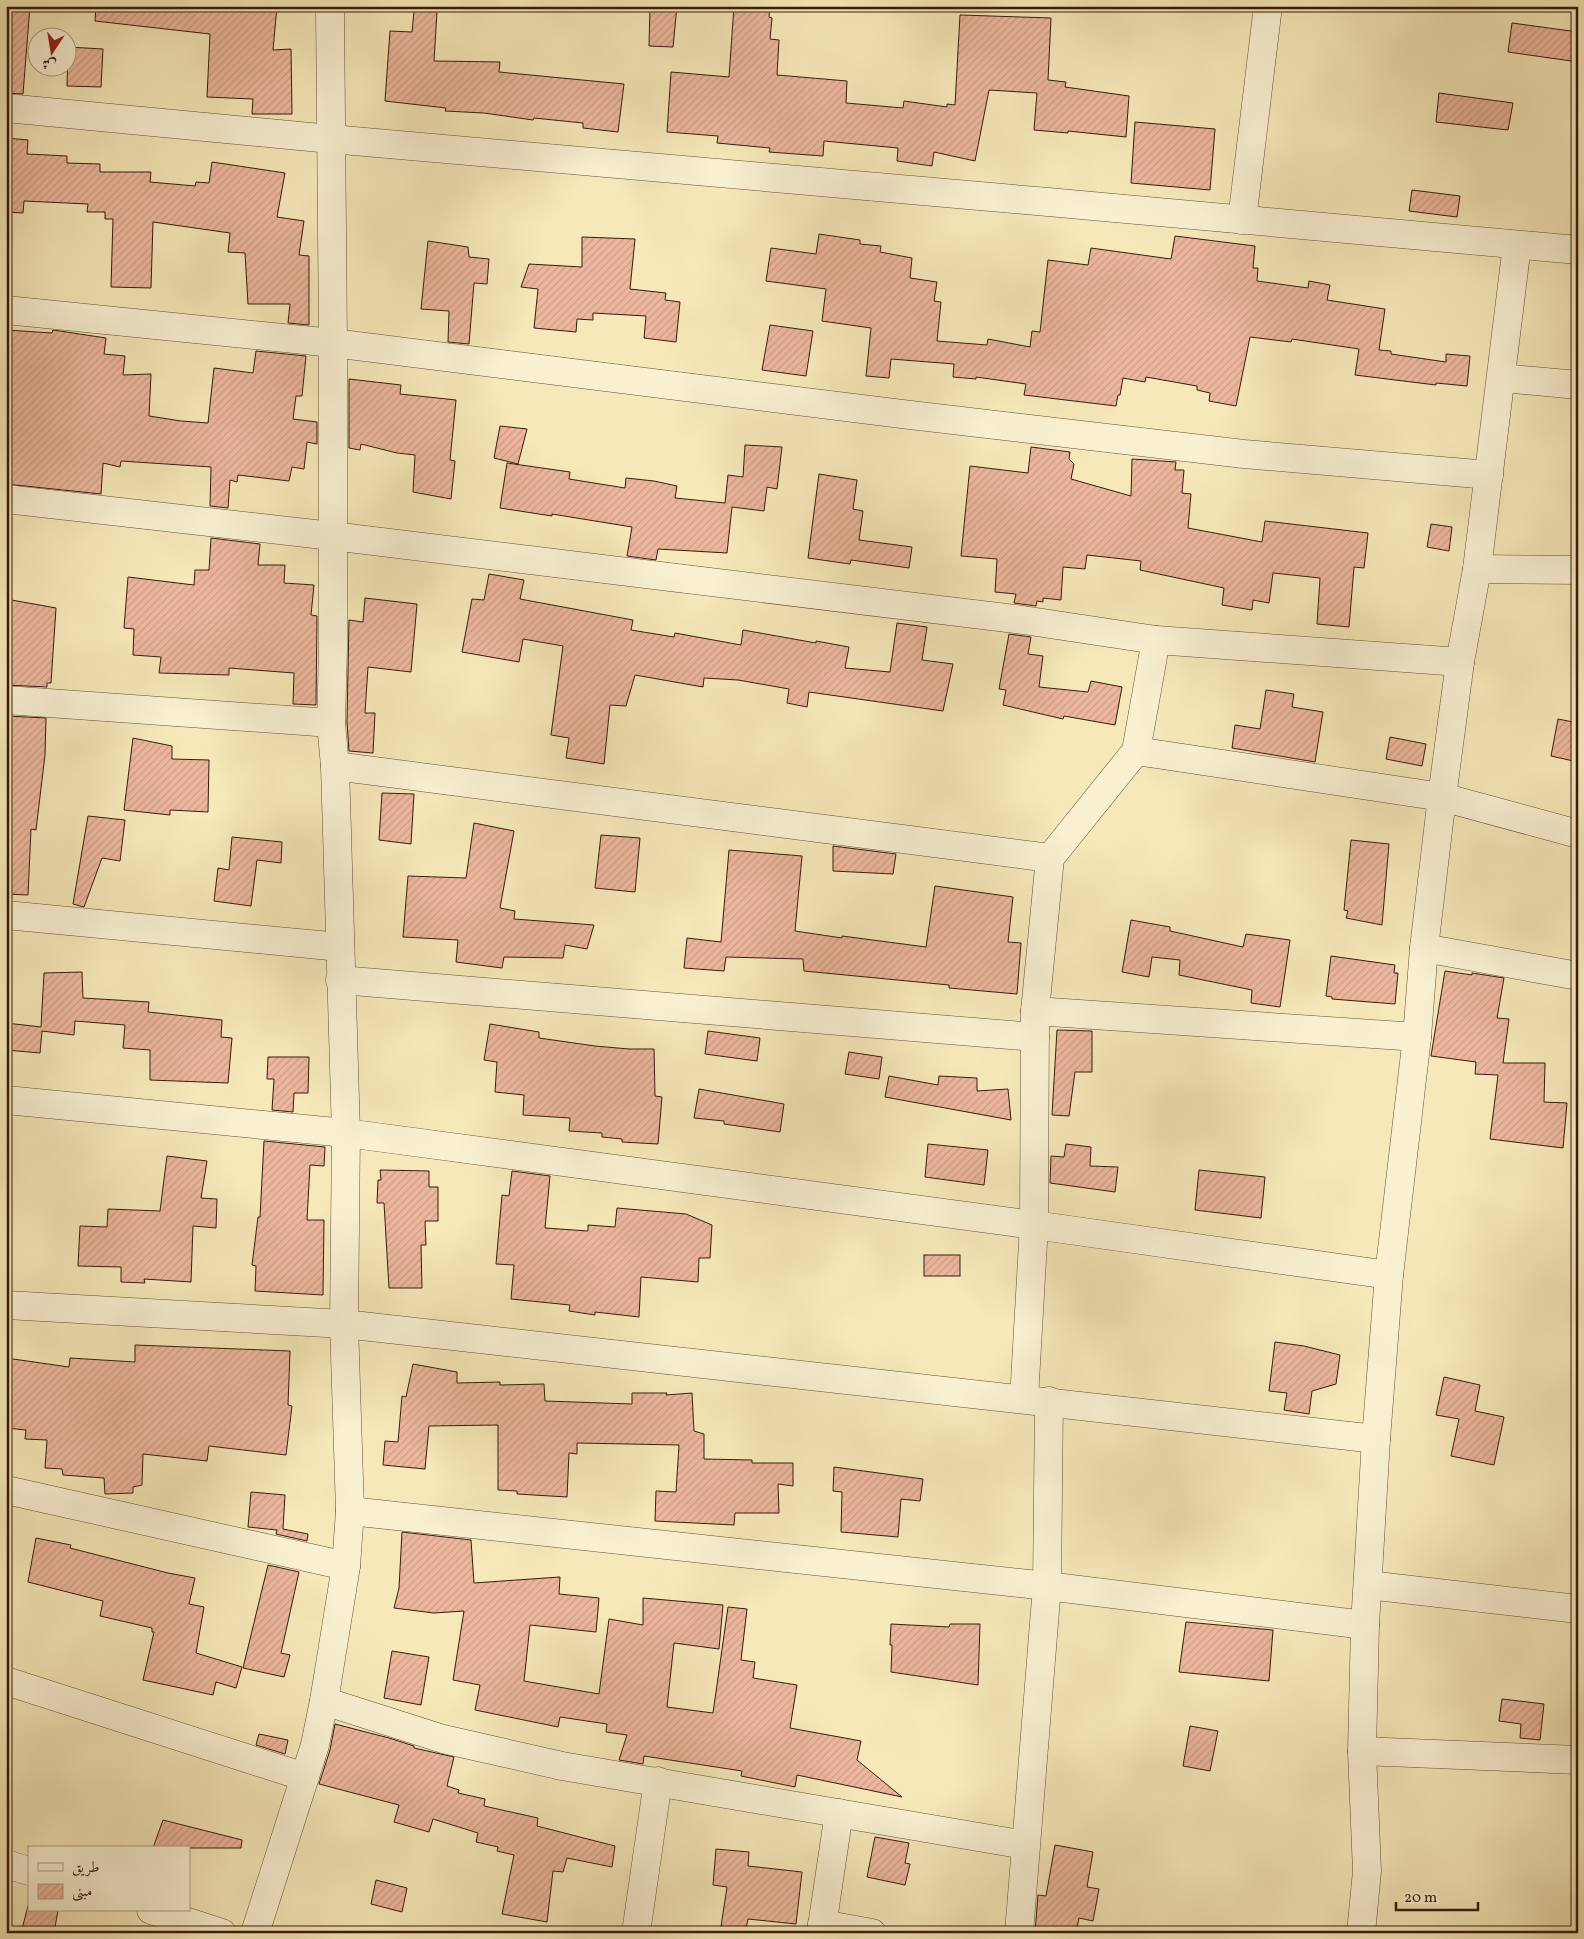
<svg xmlns="http://www.w3.org/2000/svg" width="1584" height="1939" viewBox="0 0 1584 1939" font-family="Vollkorn,Amiri,serif">
<style>
.building{fill:url(#building-hatch);stroke:#361b0c}
.lines{fill:none;stroke-linecap:round;stroke-linejoin:round}
.minor-casing{stroke:#664e37;stroke-width:29}
.minor{stroke:#f9f0d2;stroke-width:28}
</style>
<defs>
<pattern id="building-hatch" width="6" height="6" patternUnits="userSpaceOnUse" patternTransform="scale(1.25)"><rect width="6" height="6" fill="#edb79d"/><path d="M-1 1l2-2M0 6l6-6M5 7l2-2" fill="none" stroke="#cc9d86"/></pattern>
</defs>
<rect width="100%" height="100%" fill="#f6e8b9"/>
<filter id="stains"><feTurbulence type="fractalNoise" baseFrequency=".004" numOctaves="4"/><feColorMatrix values="0 0 0 0 .2 0 0 0 0 .09 0 0 0 0 .02 0 0 0 .5 -.17"/></filter>
<radialGradient id="worn" r=".72"><stop offset=".6" stop-color="#630" stop-opacity="0"/><stop offset="1" stop-color="#630" stop-opacity=".3"/></radialGradient>
<g class="building">
<polygon points="6,6 30,6 23,94 6,93"/>
<polygon points="96,6 277,6 273,50 291,49 292,114 252,114 253,99 207,97 210,34 95,21"/>
<polygon points="650,6 677,6 673,47 649,46"/>
<polygon points="734,6 770,6 769,17 772,18 770,39 779,40 777,75 847,81 846,103 903,108 904,101 947,107 947,104 955,105 960,15 1051,18 1048,80 1066,82 1065,87 1129,96 1126,137 1068,131 1068,133 1034,130 1037,93 989,90 975,161 934,152 932,166 897,161 898,148 824,141 823,156 769,152 770,148 717,143 718,136 667,132 671,72 729,77"/>
<polygon points="414,11 437,12 434,61 500,62 499,72 624,84 618,132 583,128 583,123 534,118 533,120 484,113 445,111 446,108 385,101 390,31 412,32"/>
<polygon points="1512,23 1578,32 1578,62 1508,52"/>
<polygon points="68,47 103,49 101,87 67,86"/>
<polygon points="1439,93 1513,103 1508,130 1436,122"/>
<polygon points="1135,122 1215,129 1210,190 1131,183"/>
<polygon points="6,138 28,140 27,154 67,156 67,163 100,164 100,172 151,172 150,182 195,186 196,182 209,183 212,162 285,173 277,217 304,221 299,255 309,256 309,325 288,323 290,304 248,304 245,253 228,252 230,233 153,222 151,288 111,287 113,219 105,219 105,212 87,212 88,204 24,201 23,213 6,212"/>
<polygon points="1412,190 1460,196 1457,217 1409,211"/>
<polygon points="819,234 860,240 860,244 881,246 880,252 912,258 910,278 937,282 934,301 941,302 937,341 987,345 988,339 1030,347 1032,331 1040,332 1048,260 1088,265 1091,248 1171,259 1175,236 1255,246 1253,268 1258,268 1257,281 1308,288 1309,281 1330,285 1327,300 1385,309 1379,350 1391,351 1391,354 1446,362 1446,354 1470,356 1467,386 1436,383 1436,385 1355,375 1359,349 1292,339 1291,342 1250,337 1236,406 1209,401 1210,393 1197,390 1197,386 1146,377 1145,382 1123,378 1120,395 1118,395 1116,406 1024,395 1026,384 976,377 976,379 953,377 954,364 891,359 889,378 866,376 871,328 822,321 826,289 766,281 771,248 816,254"/>
<polygon points="582,237 635,239 630,289 666,293 665,300 680,302 676,342 644,338 646,316 593,313 593,320 577,319 576,332 534,328 538,289 521,287 529,264 582,267"/>
<polygon points="428,241 468,247 469,257 489,259 487,284 474,283 469,344 448,342 449,311 421,309"/>
<polygon points="770,325 813,331 806,376 762,370"/>
<polygon points="6,330 52,333 53,330 106,338 104,354 125,356 123,375 151,374 149,416 181,421 208,423 214,368 253,373 256,351 306,356 302,396 296,396 293,419 317,422 317,444 307,442 304,469 292,467 289,481 238,475 237,482 230,480 228,508 210,506 211,467 121,461 120,467 103,463 101,494 6,484"/>
<polygon points="349,379 401,385 400,394 456,400 450,460 455,461 451,499 413,492 415,455 397,453 361,444 360,450 349,448"/>
<polygon points="500,426 527,429 518,464 494,458"/>
<polygon points="745,445 782,447 777,489 767,487 764,511 732,507 727,553 658,549 656,560 627,556 632,527 552,514 552,516 500,508 507,463 570,472 569,479 625,488 626,478 654,481 677,486 675,498 725,503 728,475 743,477"/>
<polygon points="1031,447 1070,452 1069,459 1074,464 1071,479 1131,496 1132,459 1176,462 1175,470 1184,470 1182,493 1191,494 1188,528 1262,542 1265,521 1368,533 1364,568 1354,567 1349,627 1317,624 1320,578 1273,573 1269,603 1253,600 1252,610 1222,605 1224,588 1140,570 1141,561 1087,555 1085,569 1063,567 1061,600 1043,598 1043,602 1037,601 1036,606 1014,603 1016,594 995,592 997,559 961,556 970,466 1028,473"/>
<polygon points="819,474 857,480 853,509 863,511 859,540 912,547 909,568 851,560 850,564 808,558"/>
<polygon points="1431,524 1452,527 1449,551 1427,547"/>
<polygon points="211,538 260,544 258,565 285,565 284,583 314,585 311,615 317,616 316,705 293,704 294,673 229,668 229,675 159,673 161,657 133,655 134,629 124,628 128,577 194,585 195,570 209,570"/>
<polygon points="489,574 524,580 520,599 633,620 631,630 674,637 675,633 741,645 743,630 816,643 816,641 849,647 845,668 890,672 897,623 927,627 922,660 953,664 943,711 809,692 807,707 787,703 789,689 738,680 704,678 703,687 635,675 626,706 610,705 604,764 566,758 569,738 551,735 563,646 523,639 519,662 462,652 472,599 484,600"/>
<polygon points="365,598 417,604 411,672 368,667 365,713 375,713 373,753 349,751 347,722 349,620 363,622"/>
<polygon points="6,599 56,608 51,683 47,683 47,687 6,685"/>
<polygon points="1009,634 1031,637 1028,654 1043,656 1039,687 1088,692 1091,681 1122,687 1115,725 1064,716 1063,719 1003,705 1006,690 999,689"/>
<polygon points="1266,690 1294,694 1292,707 1323,712 1315,762 1232,748 1235,725 1260,729"/>
<polygon points="6,716 46,718 45,755 36,830 31,829 28,895 6,894"/>
<polygon points="1558,719 1578,723 1578,762 1551,756"/>
<polygon points="1390,737 1426,744 1422,766 1386,759"/>
<polygon points="133,738 172,746 172,759 209,760 208,812 170,810 170,815 124,810"/>
<polygon points="382,793 414,794 411,844 379,840"/>
<polygon points="88,816 125,820 120,861 102,858 84,907 73,904"/>
<polygon points="474,823 514,831 500,908 515,911 514,919 594,925 587,949 565,945 563,958 504,957 502,968 456,962 458,940 403,937 408,876 466,878"/>
<polygon points="601,835 640,838 635,892 595,888"/>
<polygon points="232,837 282,842 281,863 257,860 251,906 214,901 218,868 229,870"/>
<polygon points="1351,840 1389,844 1382,925 1346,918 1348,911 1344,910"/>
<polygon points="833,846 896,854 893,874 833,871"/>
<polygon points="729,850 802,856 795,931 842,938 842,936 926,947 935,886 1013,897 1008,942 1021,943 1017,994 949,988 949,985 804,971 803,959 726,957 724,971 684,968 687,938 721,942"/>
<polygon points="1131,920 1170,927 1170,931 1243,947 1246,934 1290,940 1280,1007 1251,1003 1252,990 1179,975 1180,960 1152,957 1149,977 1122,972"/>
<polygon points="1331,956 1395,965 1394,973 1398,973 1395,1004 1332,999 1332,997 1326,996"/>
<polygon points="1445,971 1472,975 1472,973 1504,978 1497,1018 1509,1019 1503,1063 1545,1063 1544,1102 1567,1103 1563,1148 1490,1139 1498,1075 1475,1074 1476,1062 1431,1056"/>
<polygon points="82,972 83,998 149,1002 148,1012 222,1020 221,1037 232,1038 228,1083 150,1080 150,1050 123,1048 125,1025 75,1021 74,1035 42,1031 40,1053 6,1050 6,1023 41,1027 44,973"/>
<polygon points="490,1024 539,1032 539,1038 595,1046 629,1049 654,1049 655,1096 662,1097 658,1144 622,1142 622,1139 602,1137 602,1133 569,1131 570,1118 523,1115 524,1095 495,1092 497,1062 484,1060"/>
<polygon points="1057,1030 1092,1031 1092,1072 1075,1072 1069,1116 1052,1115"/>
<polygon points="708,1031 760,1038 757,1061 705,1054"/>
<polygon points="849,1052 882,1057 879,1079 845,1074"/>
<polygon points="268,1057 309,1057 308,1093 294,1093 293,1112 272,1110 274,1079 267,1079"/>
<polygon points="889,1076 938,1085 939,1076 977,1078 977,1091 1008,1089 1011,1120 885,1097"/>
<polygon points="699,1089 784,1104 780,1132 724,1124 724,1121 694,1118"/>
<polygon points="264,1141 325,1147 324,1166 310,1165 307,1220 324,1220 323,1295 255,1291 256,1266 252,1265 258,1217 260,1217"/>
<polygon points="928,1144 988,1150 984,1185 925,1177"/>
<polygon points="1066,1144 1091,1147 1090,1166 1118,1167 1115,1192 1050,1183 1051,1156 1064,1157"/>
<polygon points="167,1156 207,1161 201,1198 217,1199 216,1228 193,1226 191,1282 144,1279 145,1283 121,1282 121,1267 78,1266 80,1226 107,1227 108,1209 160,1211"/>
<polygon points="380,1170 429,1171 429,1187 438,1187 438,1221 425,1221 426,1245 421,1245 422,1288 389,1288 384,1203 377,1203 378,1180 381,1180"/>
<polygon points="1199,1170 1265,1177 1261,1218 1195,1210"/>
<polygon points="512,1171 550,1176 545,1228 588,1231 588,1225 615,1227 617,1208 686,1214 712,1225 710,1258 699,1258 698,1282 641,1277 639,1317 595,1312 595,1315 569,1311 570,1305 511,1299 514,1265 496,1264 502,1195 509,1196"/>
<rect x="924" y="1255" width="36" height="21"/>
<polygon points="1275,1342 1304,1346 1340,1355 1336,1384 1312,1391 1309,1414 1284,1410 1287,1393 1269,1391"/>
<polygon points="135,1345 290,1351 288,1405 292,1406 286,1455 209,1446 207,1461 143,1454 142,1485 133,1487 133,1493 105,1494 104,1478 63,1475 62,1469 45,1468 47,1440 25,1439 26,1430 6,1428 6,1358 69,1367 70,1358 135,1362"/>
<polygon points="413,1364 457,1372 457,1383 500,1382 500,1385 544,1384 545,1401 632,1404 632,1393 667,1393 666,1395 692,1393 694,1431 704,1434 704,1459 752,1460 752,1463 793,1463 793,1486 778,1484 779,1513 735,1513 734,1525 655,1521 656,1491 676,1492 679,1445 577,1443 577,1454 569,1453 567,1497 517,1494 517,1491 498,1490 498,1425 429,1426 425,1469 383,1465 385,1441 398,1442 402,1396 406,1397"/>
<polygon points="1444,1377 1480,1385 1475,1411 1504,1417 1494,1465 1451,1456 1459,1419 1436,1415"/>
<polygon points="834,1467 923,1479 920,1501 901,1499 898,1537 841,1532 842,1492 833,1491"/>
<polygon points="251,1492 285,1495 283,1529 308,1534 307,1541 276,1534 277,1530 248,1527"/>
<polygon points="402,1532 471,1540 474,1583 560,1577 559,1594 599,1598 596,1632 530,1625 524,1681 541,1684 599,1694 609,1619 643,1625 643,1598 723,1605 719,1649 674,1643 667,1707 713,1713 728,1607 747,1609 741,1660 755,1662 753,1678 797,1685 790,1728 861,1741 857,1760 902,1797 797,1775 795,1787 741,1776 742,1771 644,1756 643,1764 619,1760 627,1735 606,1732 607,1724 560,1717 558,1727 475,1710 480,1685 453,1680 464,1611 434,1613 394,1608 399,1588"/>
<polygon points="36,1538 71,1545 70,1548 168,1573 195,1578 189,1604 204,1607 196,1653 242,1667 236,1688 216,1682 213,1695 143,1680 154,1632 152,1632 152,1628 100,1616 103,1601 28,1582"/>
<polygon points="268,1565 299,1572 281,1653 290,1655 284,1677 243,1668"/>
<polygon points="1186,1622 1273,1630 1269,1681 1179,1672"/>
<polygon points="891,1624 949,1627 950,1624 980,1624 978,1685 891,1672 892,1645 890,1645"/>
<polygon points="392,1651 429,1657 421,1705 384,1698"/>
<polygon points="1502,1699 1544,1704 1540,1740 1520,1738 1521,1724 1499,1721"/>
<polygon points="335,1724 389,1738 414,1746 414,1748 454,1757 447,1786 459,1790 458,1793 485,1799 484,1806 538,1818 537,1826 615,1846 612,1867 567,1858 563,1872 553,1871 547,1922 502,1914 514,1855 497,1851 498,1847 476,1842 478,1833 433,1819 429,1832 394,1822 399,1805 319,1784 330,1750"/>
<polygon points="1190,1726 1218,1731 1210,1771 1183,1766"/>
<polygon points="259,1734 288,1740 285,1754 256,1745"/>
<polygon points="163,1820 242,1840 241,1848 153,1848"/>
<polygon points="875,1837 909,1843 905,1863 910,1864 905,1885 867,1877"/>
<polygon points="1055,1845 1093,1852 1087,1887 1099,1889 1093,1921 1079,1918 1076,1933 1035,1933 1038,1895 1046,1896"/>
<polygon points="716,1849 749,1852 748,1866 802,1872 796,1924 748,1919 745,1933 720,1933 727,1887 713,1885"/>
<polygon points="376,1880 407,1888 402,1912 371,1904"/>
<polygon points="28,1906 29,1910 58,1910 54,1933 21,1933"/>
</g>
<g class="lines">
<defs>
<g id="minor">
<polyline points="6,108 331,139 1048,202 1578,250"/>
<polyline points="1242,220 1268,6"/>
<polyline points="6,310 333,343 902,414 1244,454 1489,475"/>
<polyline points="1502,378 1578,385"/>
<polyline points="6,499 332,536 1023,620 1156,640 1460,662"/>
<polyline points="1477,569 1578,570"/>
<polyline points="6,700 331,723"/>
<polyline points="1136,751 1442,797 1578,834"/>
<polyline points="335,766 1050,858"/>
<polyline points="6,915 340,947"/>
<polyline points="1424,948 1578,976"/>
<polyline points="340,980 1035,1037"/>
<polyline points="1035,1011 1417,1037"/>
<polyline points="6,1100 346,1133 1034,1225 1389,1275"/>
<polyline points="6,1305 344,1324 1376,1439"/>
<polyline points="1024,1399 1034,1225 1035,1011 1050,858 1136,751 1156,640"/>
<polyline points="6,1490 346,1566"/>
<polyline points="350,1511 1047,1586 1365,1625"/>
<polyline points="1368,1585 1578,1609"/>
<polyline points="6,1681 305,1777"/>
<polyline points="324,1701 443,1739 562,1766 1025,1845"/>
<polyline points="1362,1751 1578,1760"/>
<polyline points="6,1864 29,1871"/>
<polyline points="151,1910 222,1933"/>
<polyline points="822,1924 872,1933"/>
<polyline points="255,1933 315,1745 324,1701 346,1566 350,1511 344,1324 346,1133 335,766 331,723 333,649 333,343 330,6"/>
<polyline points="636,1933 658,1781"/>
<polyline points="821,1933 839,1813"/>
<polyline points="1019,1933 1047,1586 1049,1401"/>
<polyline points="1361,1933 1367,1871 1362,1751 1365,1625 1376,1439 1389,1275 1417,1037 1424,948 1442,797 1460,662 1477,569 1517,245"/>
</g>
</defs>
<use href="#minor" class="minor-casing"/>
<use href="#minor" class="minor"/>
</g>
<rect width="1584" height="1939" fill="none" stroke="#f6e8b9" stroke-width="25"/>
<rect x="8" y="8" width="1569" height="1924" fill="none" stroke="#361b0c" stroke-width="2.5"/>
<rect x="12" y="12" width="1559" height="1914" fill="none" stroke="#361b0c"/>
<rect x="28" y="1846" width="162" height="65" fill="#f9f0d2" stroke="#ab9b83"/>
<rect x="38" y="1863" width="25" height="8" fill="#f9f0d2" stroke="#ab9b83"/>
<text x="72" y="1872" font-size="15" fill="#361b0c">طريق</text>
<rect x="38" y="1884" width="25" height="15" fill="url(#building-hatch)" stroke="#ab9b83"/>
<text x="72" y="1896" font-size="15" fill="#361b0c">مبنى</text>
<g transform="translate(52 52) rotate(192)"><circle r="24" fill="#f9f0d2" stroke="#ab9b83"/>
<path d="M0-4L9 19L0 12L-9 19Z" fill="#8f2418"/>
<text y="-8" font-size="14" font-weight="bold" text-anchor="middle" fill="#361b0c">ش</text>
</g>
<path d="M1396 1902v8h82v-8" fill="none" stroke="#361b0c" stroke-width="2.5"/>
<text x="1404" y="1902" font-size="15" fill="#361b0c" stroke="#f9f0d2" stroke-width="4" paint-order="stroke">20 m</text>
<rect width="100%" height="100%" filter="url(#stains)"/>
<rect width="100%" height="100%" fill="url(#worn)"/>
</svg>
